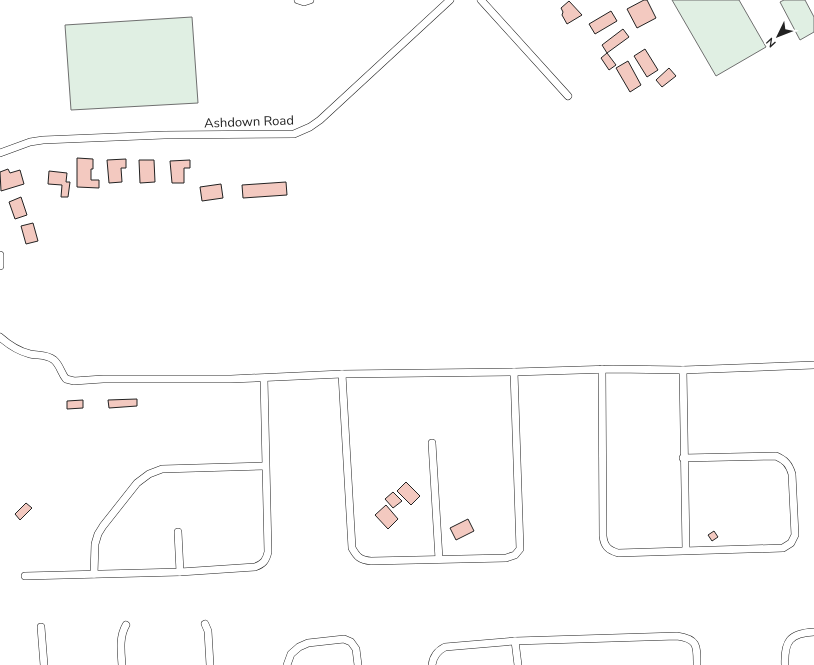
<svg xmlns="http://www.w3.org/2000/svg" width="814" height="665" viewBox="0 0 814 665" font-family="'Nunito Sans',sans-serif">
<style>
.green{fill:#e0efe3;stroke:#6f6f6f}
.building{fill:#f3c9c0;stroke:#222}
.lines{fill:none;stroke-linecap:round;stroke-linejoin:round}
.minor-casing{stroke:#222;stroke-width:8}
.minor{stroke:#fff;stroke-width:7}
.labels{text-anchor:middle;stroke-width:3;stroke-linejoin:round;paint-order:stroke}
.street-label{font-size:13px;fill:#222;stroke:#fff}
</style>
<rect width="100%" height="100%" fill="#fff"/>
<g class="green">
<polygon points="672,0 739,0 766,47 716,76"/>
<polygon points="784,0 805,0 814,17 814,32 800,40 780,2"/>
<polygon points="192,17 198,103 71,110 65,25"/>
</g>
<g class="building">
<polygon points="644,0 647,0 656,18 637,28 627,9"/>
<polygon points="569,1 582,15 567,24 562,15 563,12 561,8"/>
<polygon points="611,11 617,21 595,34 589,24"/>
<polygon points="623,29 629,37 607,53 602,45"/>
<polygon points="645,49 658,70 647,77 634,56"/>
<polygon points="607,53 616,65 609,70 601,58"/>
<polygon points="628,61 641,85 630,92 616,68"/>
<polygon points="669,68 676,76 662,87 656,80"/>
<polygon points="77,158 93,159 93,169 91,169 91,180 99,180 99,188 77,187"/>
<polygon points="126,159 126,168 121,168 122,182 109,183 107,160"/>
<polygon points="139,160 154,160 155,182 140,183"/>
<polygon points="190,160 190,168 184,168 184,183 172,183 170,161"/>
<polygon points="8,169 10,173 20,170 24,184 1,191 0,172"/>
<polygon points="49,171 67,173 66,182 70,182 68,197 61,197 62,185 48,184"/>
<polygon points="286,182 287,195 243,198 242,185"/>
<polygon points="221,184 223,198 202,201 200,187"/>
<polygon points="21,197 27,215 15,219 9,202"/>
<polygon points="33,223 38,241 26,244 21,226"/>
<polygon points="137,399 137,406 109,408 108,400"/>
<polygon points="83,400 83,408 67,409 67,401"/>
<polygon points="406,482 420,496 411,505 397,491"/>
<polygon points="393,492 402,501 393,508 385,499"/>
<polygon points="26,503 32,508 20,520 15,514"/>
<polygon points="386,505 398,519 388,529 375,515"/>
<polygon points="468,519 474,531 456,540 450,528"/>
<polygon points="714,531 718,537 712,541 708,535"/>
</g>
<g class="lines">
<defs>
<g id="minor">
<polyline points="298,0 304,2 310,0"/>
<polyline points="481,0 568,96"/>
<polyline points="0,153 30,142 43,140 164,135 294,134 310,127 320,120 450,0"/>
<polyline points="0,255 0,266"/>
<path d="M0 337C9 345 18 351 30 354 39 356 46 354 54 360 60 365 61 373 66 379L74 381 103 379H231L342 374 514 372 613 369 683 370 814 365"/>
<path d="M602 369 603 536C604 546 608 550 618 553L783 548 791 543 795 535 792 474C789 464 785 460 776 456L683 458"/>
<polyline points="683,370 686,550"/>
<path d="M342 374 352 548C357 557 360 560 371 561L506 558 515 555 520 549 514 372"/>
<polyline points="432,443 439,559"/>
<polyline points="178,532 180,572"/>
<polyline points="94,574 95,544 98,534 103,526 137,483 149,474 162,469 265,466"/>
<path d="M25 576 180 572 255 567C263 564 266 561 268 552L264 379"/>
<polyline points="205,624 208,631 210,665"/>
<polyline points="41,627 44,665"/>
<polyline points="515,641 518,665"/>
<path d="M122 665C121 651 119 637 126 625"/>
<polyline points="287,665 291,654 299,647 308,643 344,639 351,642 356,649 358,665"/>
<path d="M432 665C433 656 437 651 445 647L515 641 677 636C698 639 697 646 697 665"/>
<path d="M785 665C784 641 790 633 814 632"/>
</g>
</defs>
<use href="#minor" class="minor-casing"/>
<use href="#minor" class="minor"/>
</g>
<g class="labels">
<g class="street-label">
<text transform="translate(249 121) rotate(-2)" y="5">Ashdown Road</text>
</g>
</g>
<g transform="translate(778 36) rotate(227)" stroke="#ffffff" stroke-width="3" paint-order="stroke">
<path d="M0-3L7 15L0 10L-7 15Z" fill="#222222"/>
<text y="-6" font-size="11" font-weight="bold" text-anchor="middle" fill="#222222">N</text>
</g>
</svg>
